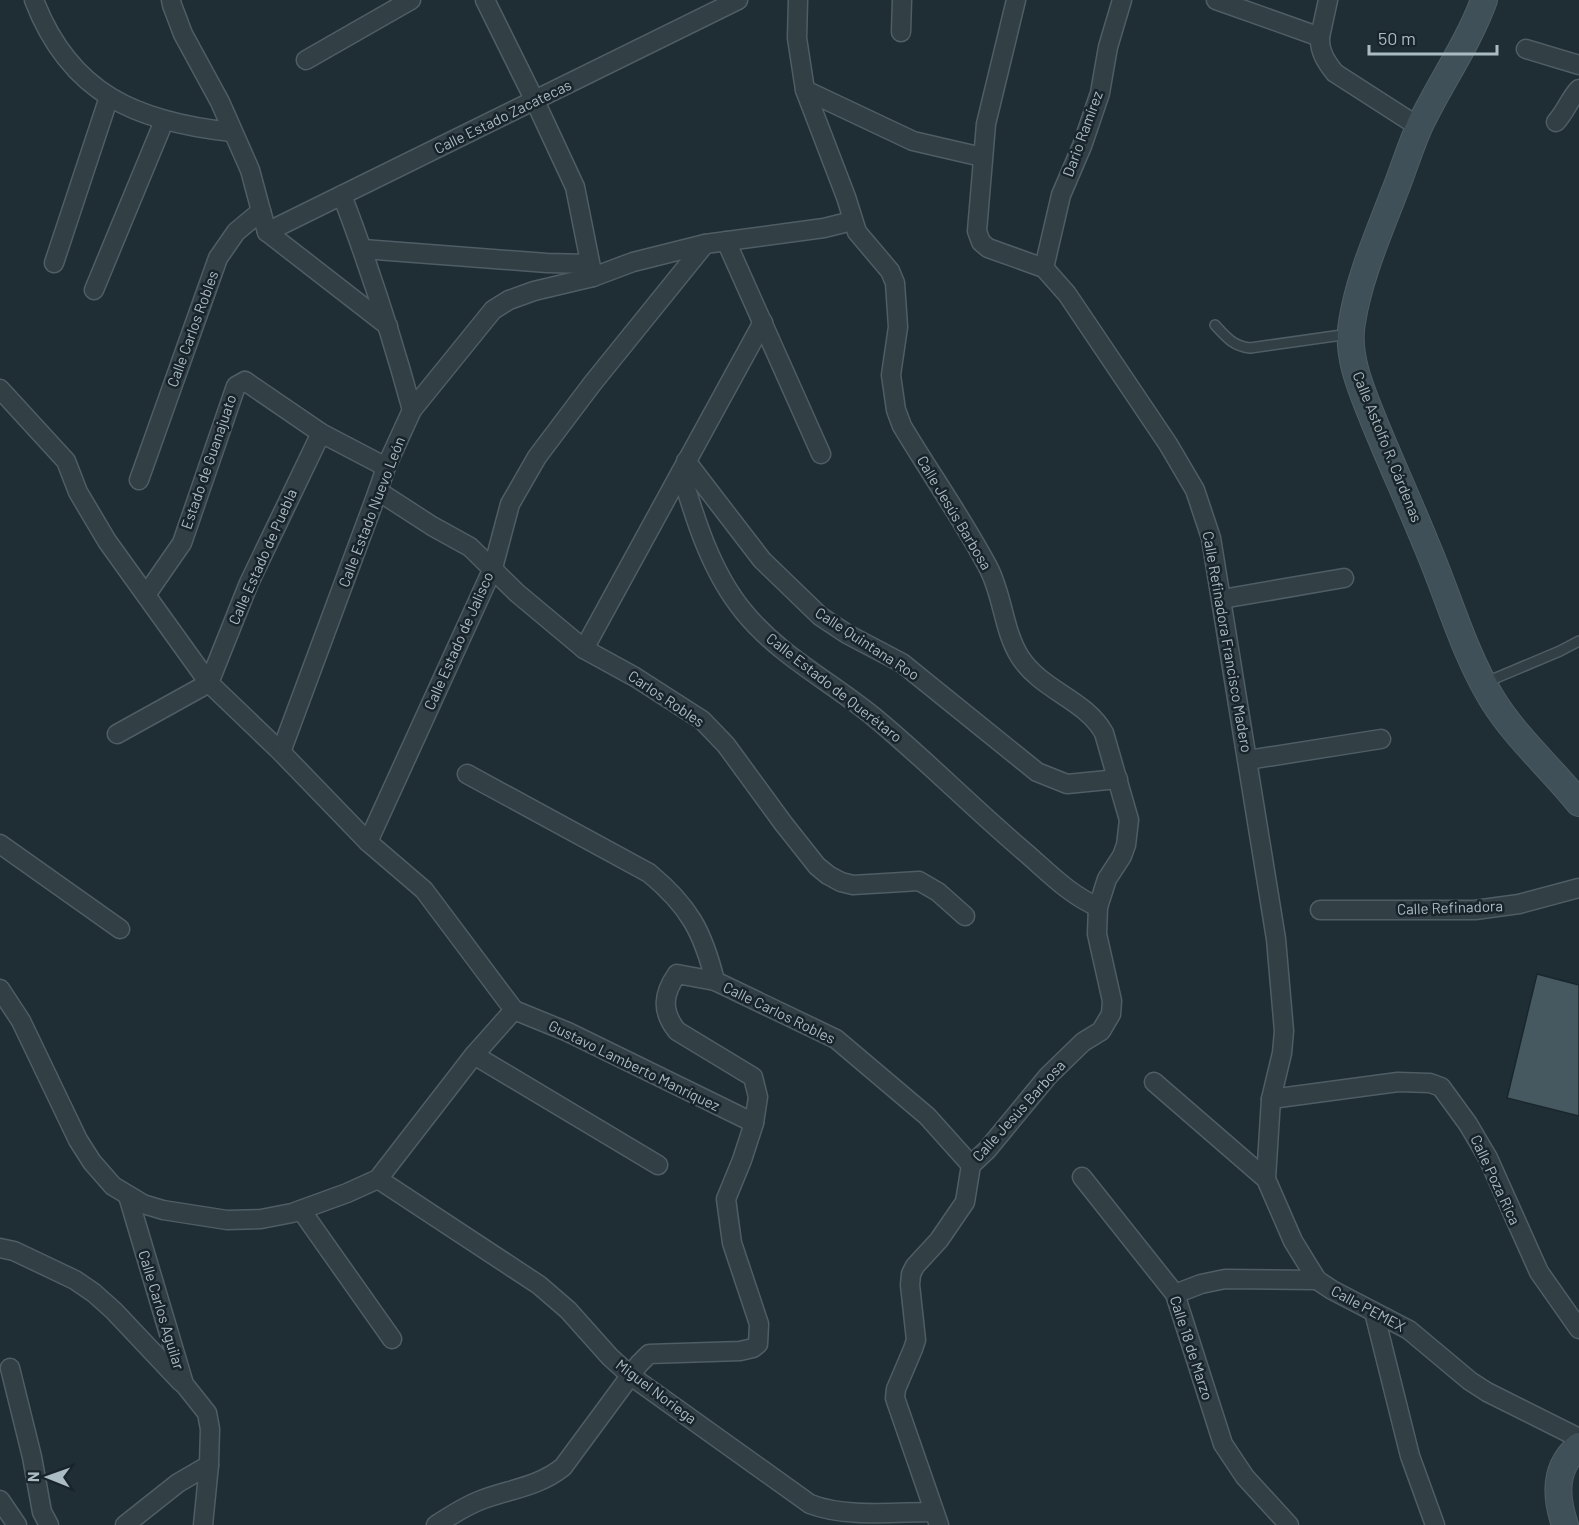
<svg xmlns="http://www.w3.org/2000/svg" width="1579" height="1525" viewBox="0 0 1579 1525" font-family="Barlow,sans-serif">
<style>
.building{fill:#465961;stroke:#1a262c;stroke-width:1.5}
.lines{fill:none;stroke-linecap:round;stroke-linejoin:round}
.lane-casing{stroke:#4f5d64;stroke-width:12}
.street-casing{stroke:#4f5d64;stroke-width:21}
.secondary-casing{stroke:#4f5d64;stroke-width:28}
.lane{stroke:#323f45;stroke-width:9}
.street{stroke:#323f45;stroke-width:18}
.secondary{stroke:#405059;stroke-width:26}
.labels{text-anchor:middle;stroke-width:5;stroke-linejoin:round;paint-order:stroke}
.street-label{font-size:15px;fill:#abbbc3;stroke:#18242a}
</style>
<rect width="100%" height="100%" fill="#1f2e35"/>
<polygon class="building" points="1537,974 1579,985 1579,1116 1507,1098"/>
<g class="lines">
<defs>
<g id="lane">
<path d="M1215 325C1226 337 1233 346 1250 348L1349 334"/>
<polyline points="1484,683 1560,651 1579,641"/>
</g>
<g id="street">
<path d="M34 0C70 94 137 122 232 132"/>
<polyline points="171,0 172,5 183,34 220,102 250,170 261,211"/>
<polyline points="485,0 535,101 575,187 593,277"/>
<path d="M798 0 797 38 805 90 846 197 857 232 890 271 895 283 898 327 891 375 896 410 902 426C930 473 962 518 988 567 1003 595 1003 630 1020 657 1042 691 1085 699 1104 733L1129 820 1126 845 1122 856 1107 879 1098 907 1097 934 1112 1001 1111 1014 1101 1031 1083 1042 1048 1076 987 1150 971 1165 965 1202 939 1240 915 1266 911 1274 910 1285 916 1340 913 1349 896 1389 895 1398 939 1525"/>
<polyline points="1016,0 986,124 977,231 981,242 988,248 1044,268 1067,294 1168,444 1195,490 1211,538 1276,939 1284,1031 1282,1053 1271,1099 1266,1179"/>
<path d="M1216 0 1320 37C1319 51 1326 62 1335 73L1419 127"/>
<polyline points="901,32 902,0"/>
<polyline points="1320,37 1328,0"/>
<polyline points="1526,49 1579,65"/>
<polyline points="306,60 411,0"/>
<polyline points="805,90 913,141 982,157"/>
<path d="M1556 122C1566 111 1570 98 1579 89"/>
<path d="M342 195C369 266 392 337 412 410"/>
<polyline points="267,232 738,0"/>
<polyline points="267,232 388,326"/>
<polyline points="726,241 821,454"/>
<polyline points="363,249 547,263 589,264"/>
<polyline points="54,263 109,97"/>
<polyline points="1044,268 1061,195 1082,146 1100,93 1108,47 1122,0"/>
<polyline points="94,290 164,121"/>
<polyline points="0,389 66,461 78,492 107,541 209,683 281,752 368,842 424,890 514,1010 474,1055 378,1179 347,1193 292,1213 261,1219 227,1220 163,1210 143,1204 113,1186 92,1162 78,1140 21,1021 0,989"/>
<polyline points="686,461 762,560 820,616 847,634 902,663 1037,772 1067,784 1118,779"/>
<path d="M681 472C695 519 711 572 744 612 780 656 830 681 874 717 926 760 974 809 1026 853 1049 873 1070 895 1098 907"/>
<polyline points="139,480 218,258 236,232 261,211 267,232"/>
<polyline points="378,491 432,526 470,547 517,593 584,649 635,677 702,720 726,745 783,823 817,866 828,875 841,882 853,885 919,881 938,892 965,916"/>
<polyline points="146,595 182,543 236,386 245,381 321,433 386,467"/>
<polyline points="1222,599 1344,578"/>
<polyline points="584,649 763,322"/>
<polyline points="117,734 209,683 249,583 321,433"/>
<polyline points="281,752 378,491 386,467 412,410 493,310 509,300 534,291 593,277 633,262 705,244 824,228 852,221"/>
<polyline points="1248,760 1381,739"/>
<path d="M467 774 649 873C689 906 703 932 715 981"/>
<polyline points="368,842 493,568 510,504 537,457 592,384 705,244"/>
<polyline points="0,844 120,929"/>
<polyline points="1320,910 1475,910 1519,904 1579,888"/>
<polyline points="514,1010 568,1032 754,1123"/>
<polyline points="474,1055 658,1165"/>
<polyline points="1154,1082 1266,1179 1293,1241 1317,1280 1332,1290 1409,1330 1470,1381 1487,1392 1579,1438"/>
<polyline points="1271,1099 1398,1082 1430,1083 1441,1087 1468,1124 1488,1158 1539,1272 1579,1329"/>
<polyline points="1082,1177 1175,1294 1223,1444 1245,1477 1289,1525"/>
<path d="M378 1179 539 1285 568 1310 610 1357 631 1376 810 1504C846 1518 895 1512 934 1512"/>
<polyline points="128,1196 184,1384 207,1413 210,1429 209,1465 203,1525"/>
<polyline points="301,1210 392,1339"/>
<polyline points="0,1248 14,1251 75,1280 94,1293 114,1311 181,1382"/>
<polyline points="1175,1294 1201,1284 1225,1279 1317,1280"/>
<polyline points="1374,1312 1410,1456 1435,1525"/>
<polyline points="10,1368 32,1457 42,1512 49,1525"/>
<polyline points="0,1500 17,1525"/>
<polyline points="125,1525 178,1483 209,1465"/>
<path d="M436 1525C450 1516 465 1506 481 1500 510 1489 538 1487 563 1467L639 1364 649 1354 740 1351 753 1348 758 1344 759 1324 732 1243 726 1199 742 1160 754 1123 758 1097 753 1077 677 1031C661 1011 663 994 677 974L715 981 836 1039 927 1116 971 1165"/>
</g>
<g id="secondary">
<path d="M1484 0C1468 44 1440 83 1420 125 1410 147 1403 171 1394 193 1378 235 1359 278 1352 322 1346 355 1361 389 1373 419 1390 461 1409 502 1426 544 1448 595 1463 651 1492 699 1516 738 1551 768 1579 803"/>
<path d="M1565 1525C1555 1496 1554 1467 1579 1446"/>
</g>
</defs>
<use href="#lane" class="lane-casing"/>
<use href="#street" class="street-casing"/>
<use href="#secondary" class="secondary-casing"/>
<use href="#lane" class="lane"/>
<use href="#street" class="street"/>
<use href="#secondary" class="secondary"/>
</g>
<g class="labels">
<g class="street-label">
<text transform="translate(503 117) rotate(-26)" y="5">Calle Estado Zacatecas</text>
<text transform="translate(1083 134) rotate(-70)" y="5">Dario Ramírez</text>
<text transform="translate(193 329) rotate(-70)" y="5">Calle Carlos Robles</text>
<text transform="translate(1387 447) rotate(68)" y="5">Calle Astolfo R. Cárdenas</text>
<text transform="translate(209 462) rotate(-71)" y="5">Estado de Guanajuato</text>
<text transform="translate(372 512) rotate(-69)" y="5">Calle Estado Nuevo León</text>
<text transform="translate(954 513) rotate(59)" y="5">Calle Jesús Barbosa</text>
<text transform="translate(263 557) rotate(-66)" y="5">Calle Estado de Puebla</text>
<text transform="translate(459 641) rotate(-66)" y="5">Calle Estado de Jalisco</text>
<text transform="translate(1227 642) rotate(80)" y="5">Calle Refinadora Francisco Madero</text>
<text transform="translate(867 644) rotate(33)" y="5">Calle Quintana Roo</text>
<text transform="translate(834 688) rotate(38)" y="5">Calle Estado de Querétaro</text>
<text transform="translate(666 699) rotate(34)" y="5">Carlos Robles</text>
<text transform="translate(1450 908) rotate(-2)" y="5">Calle Refinadora</text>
<text transform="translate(779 1013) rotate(26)" y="5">Calle Carlos Robles</text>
<text transform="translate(634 1066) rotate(26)" y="5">Gustavo Lamberto Manríquez</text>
<text transform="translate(1019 1111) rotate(-48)" y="5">Calle Jesús Barbosa</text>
<text transform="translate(1495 1180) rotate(65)" y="5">Calle Poza Rica</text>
<text transform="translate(1368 1309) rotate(28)" y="5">Calle PEMEX</text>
<text transform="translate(161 1310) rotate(73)" y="5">Calle Carlos Aguilar</text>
<text transform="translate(1191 1348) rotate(72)" y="5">Calle 18 de Marzo</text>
<text transform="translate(656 1392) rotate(37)" y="5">Miguel Noriega</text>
</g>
</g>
<g transform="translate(48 1477) rotate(271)" stroke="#18242a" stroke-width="4.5" paint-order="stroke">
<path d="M0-4.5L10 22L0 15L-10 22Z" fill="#abbbc3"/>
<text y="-9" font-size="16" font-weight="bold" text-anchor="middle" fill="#abbbc3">N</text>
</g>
<path d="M1369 45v9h128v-9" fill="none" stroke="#abbbc3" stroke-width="3"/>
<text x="1378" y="45" font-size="18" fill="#abbbc3" stroke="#18242a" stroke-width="4.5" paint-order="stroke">50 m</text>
</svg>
